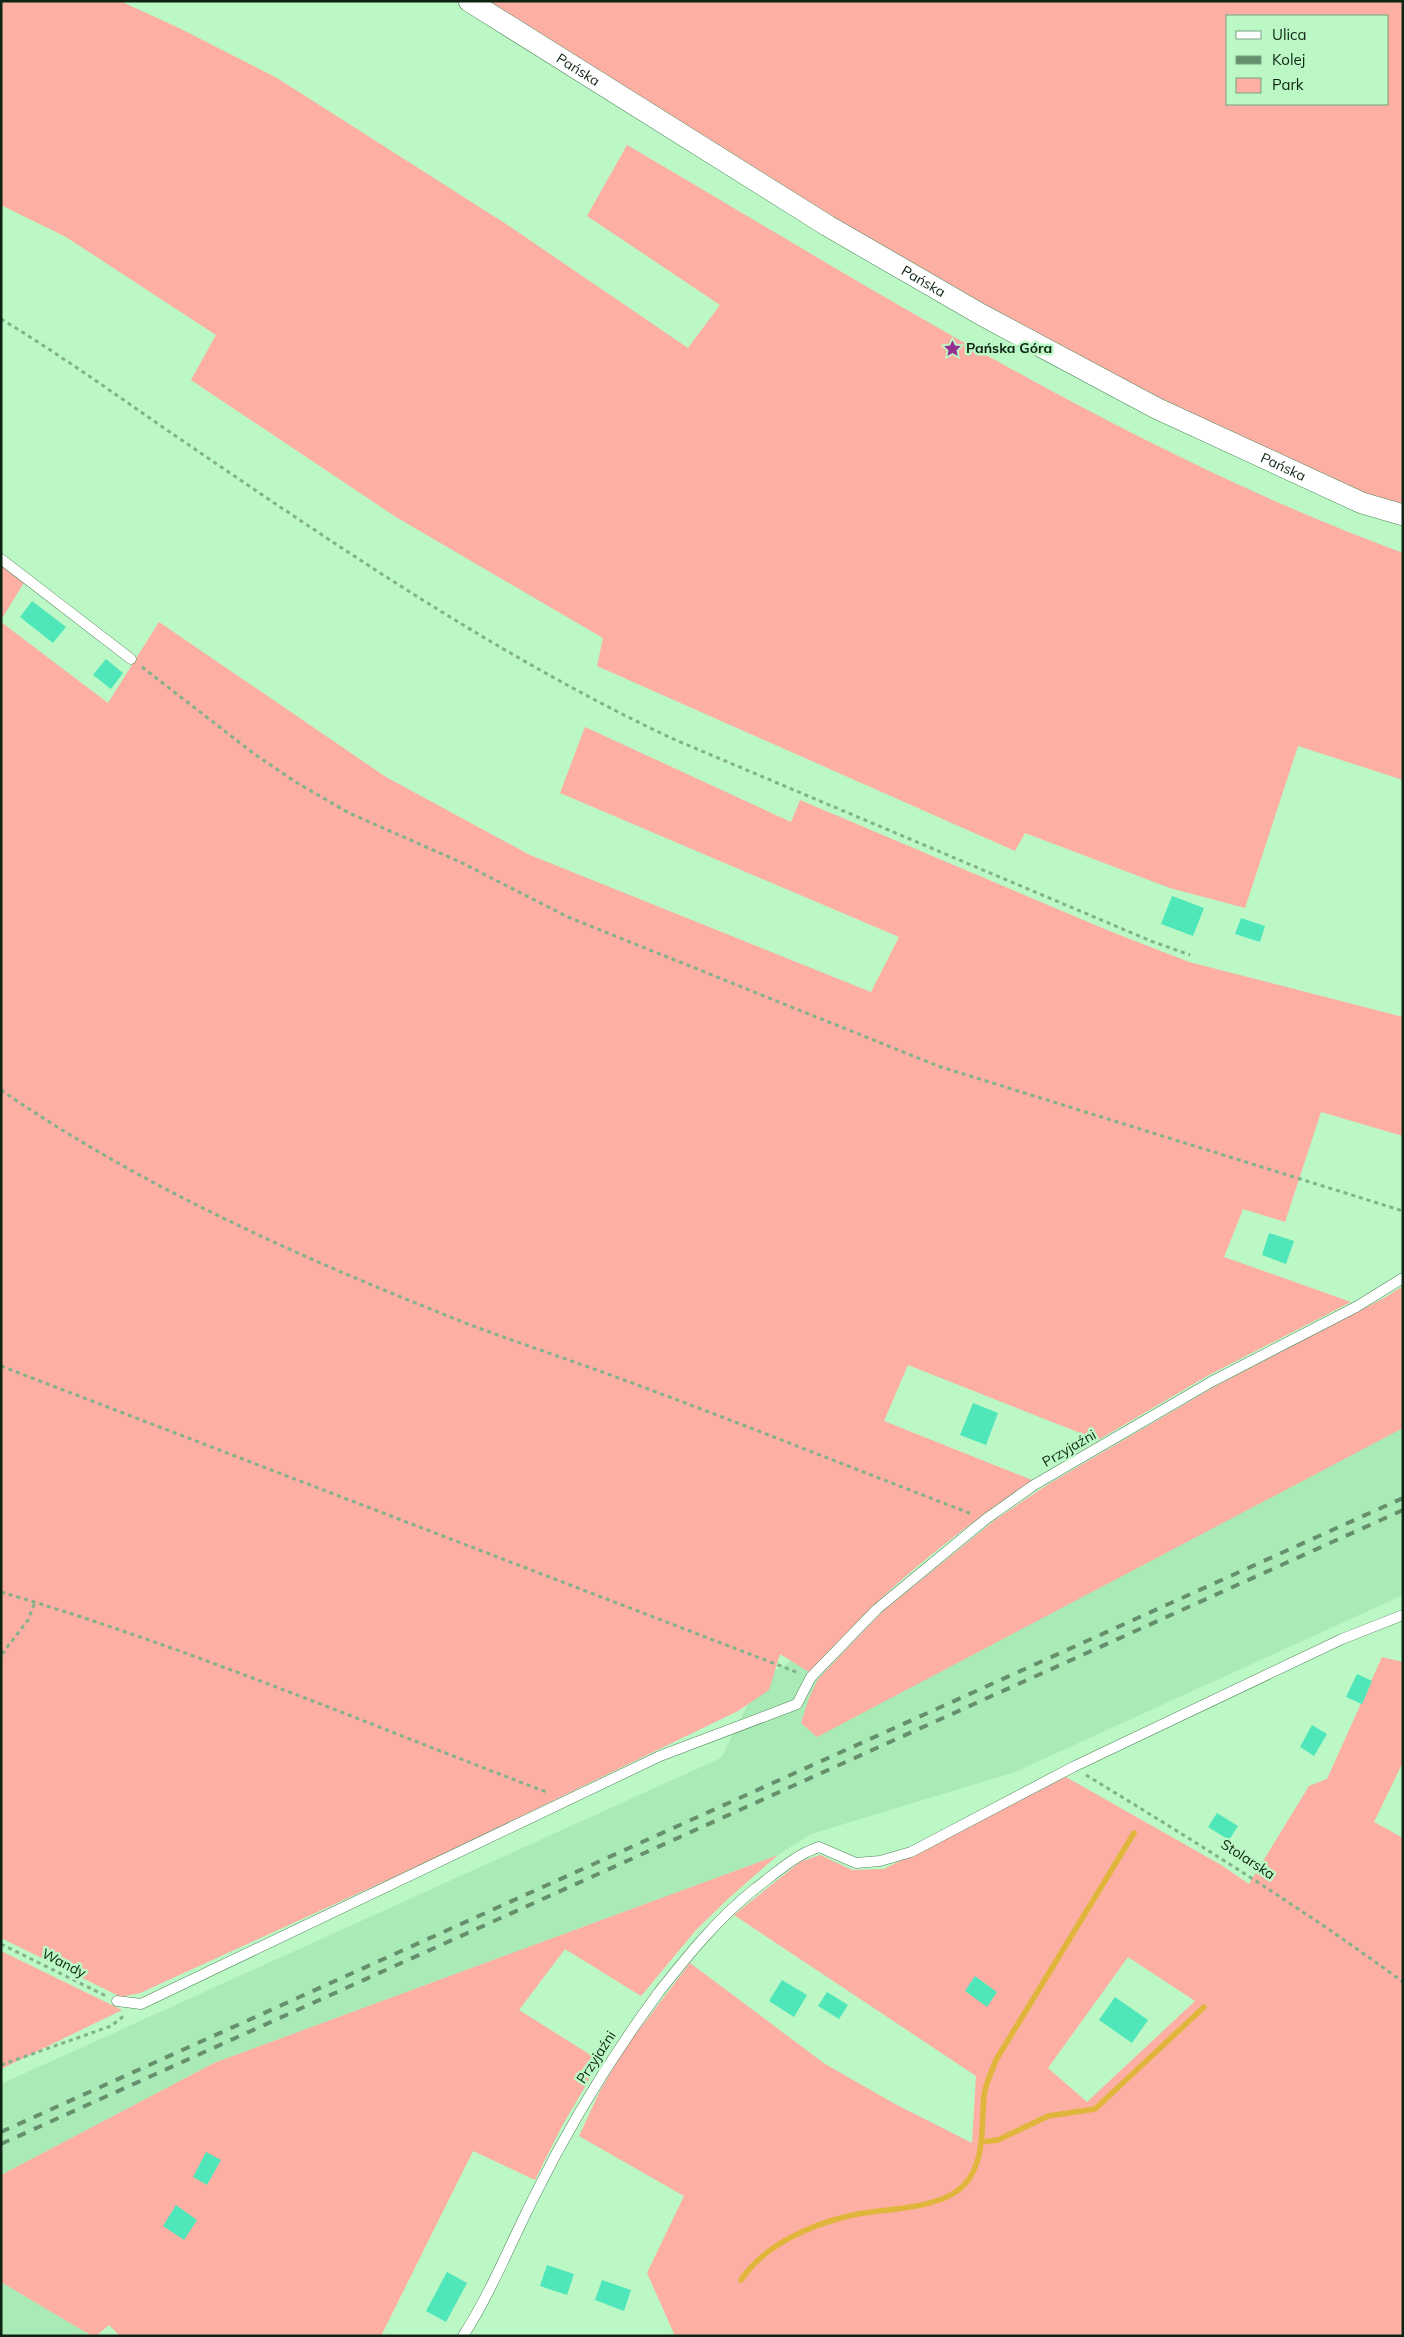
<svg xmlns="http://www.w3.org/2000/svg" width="1404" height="2337" viewBox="0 0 1404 2337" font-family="Mulish,sans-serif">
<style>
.built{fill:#a9eab6}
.green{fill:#fcafa2;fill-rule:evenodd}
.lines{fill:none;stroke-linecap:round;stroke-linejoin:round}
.stream{stroke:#dfb63b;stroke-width:5.5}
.building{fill:#4fe7ba}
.service-casing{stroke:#4e855a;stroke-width:11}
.minor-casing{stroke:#4e855a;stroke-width:22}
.path{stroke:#82b18b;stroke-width:3;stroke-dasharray:4 4;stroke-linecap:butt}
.service{stroke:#fff;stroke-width:10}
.minor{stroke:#fff;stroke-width:21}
.rail{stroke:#668f6e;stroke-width:4;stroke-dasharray:9 9;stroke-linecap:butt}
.labels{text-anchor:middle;stroke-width:5;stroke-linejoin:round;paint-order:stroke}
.street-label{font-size:14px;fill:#0d2413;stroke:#bcf7c6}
.poi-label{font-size:14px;font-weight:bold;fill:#0d2413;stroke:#bcf7c6;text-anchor:start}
</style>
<rect width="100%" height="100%" fill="#bcf7c6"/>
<g class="built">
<polygon points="1403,1424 1403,1595 1015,1772 811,1834 778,1855 214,2063 1,2175 1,2084 721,1758 761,1679 803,1654 879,1628"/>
<polygon points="1,2282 92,2336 1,2336"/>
</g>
<g class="green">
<path d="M1 1H120L179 28 277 78 506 224 688 348 720 305 587 216 627 145C878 292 1129 452 1403 553V780L1298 746 1245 908 1170 888 1025 833 1015 851 597 666 603 638 396 517 191 380 216 335 66 237 1 205Z"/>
<path d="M485 1H1403V505L1361 492 1166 403 988 307 831 219ZM1228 16H1388V104H1228Z"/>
<polygon points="1,564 25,581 1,620"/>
<path d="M1 622 108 703 159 622 386 777 530 855 871 992 899 937 560 793 585 727 791 822 800 800 1107 930 1189 962 1403 1017V1136L1321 1112 1285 1222 1243 1209 1224 1257 1351 1302 1209 1375 1098 1440 908 1365 884 1421 1032 1480C976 1519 919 1561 870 1609 849 1630 829 1651 809 1672L780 1654 769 1690 738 1711 420 1865 140 1993 121 1997 1 1938Z"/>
<polygon points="1403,1286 1403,1428 817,1737 801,1723 809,1698 818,1679 882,1612 995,1520 1047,1485 1214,1387 1386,1297"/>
<path d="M1382 1657 1403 1662V1762L1374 1822 1403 1838V2336H675L647 2273 684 2196 579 2136 600 2091 625 2048 690 1963 825 2064 895 2104 972 2143 976 2076 734 1915 800 1862 820 1855 852 1870 884 1869 1066 1777 1221 1865 1249 1884 1309 1786 1327 1779ZM1128 1957 1195 2001 1087 2102 1048 2068Z"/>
<polygon points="778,1855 730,1897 696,1930 641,1996 565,1949 519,2010 600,2061 562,2126 535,2180 473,2151 381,2336 120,2336 109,2325 96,2336 92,2336 1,2282 1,2175 214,2063"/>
<polygon points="1,1951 122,2010 1,2069"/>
</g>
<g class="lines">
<g class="stream">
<polyline points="981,2142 998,2140 1048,2116 1095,2109 1204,2007"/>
<path d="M741 2280C765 2244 812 2224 853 2215 885 2208 942 2210 965 2184 986 2160 981 2125 984 2096 985 2084 992 2071 996 2060L1134 1833"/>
</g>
</g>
<g class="building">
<polygon points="32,601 66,627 53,643 20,617"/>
<polygon points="106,659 123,673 111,689 93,675"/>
<polygon points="1172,896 1204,908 1193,936 1161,924"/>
<polygon points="1241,918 1265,926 1260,942 1235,934"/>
<polygon points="1269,1233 1294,1241 1286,1264 1262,1255"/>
<polygon points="973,1403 998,1413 986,1445 960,1435"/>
<polygon points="1357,1674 1372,1681 1362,1704 1346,1697"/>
<polygon points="1312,1725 1327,1734 1314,1756 1300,1747"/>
<polygon points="1217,1813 1238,1826 1229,1840 1208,1827"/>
<polygon points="975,1976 997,1992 987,2007 965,1991"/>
<polygon points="782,1980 807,1995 794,2017 769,2001"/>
<polygon points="827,1992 848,2005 839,2019 818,2006"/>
<polygon points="1115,1997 1148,2020 1132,2043 1099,2020"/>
<polygon points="206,2152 221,2160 207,2185 193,2177"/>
<polygon points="176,2205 197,2220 184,2240 163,2226"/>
<polygon points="547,2265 574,2274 567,2295 540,2286"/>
<polygon points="447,2272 467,2283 446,2322 426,2311"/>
<polygon points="602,2280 631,2290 624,2311 595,2300"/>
</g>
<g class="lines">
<defs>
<g id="service">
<polyline points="1,559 131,659"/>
<polyline points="117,2001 141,2004 660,1756 797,1704 811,1677 877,1609 986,1519 1034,1485 1211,1382 1356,1307 1403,1278"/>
<path d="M463 2336C492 2291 511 2242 535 2195 571 2122 611 2057 659 1992 689 1954 718 1918 756 1888 777 1872 795 1855 819 1847L856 1863 880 1861 911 1852 1073 1767 1342 1639 1403 1615"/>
</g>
<g id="minor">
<path id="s1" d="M469 1 828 226 982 315 1156 408 1362 503 1403 515"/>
</g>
</defs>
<use href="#service" class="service-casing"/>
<use href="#minor" class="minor-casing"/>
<g class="path">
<path d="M1 319C69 360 134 408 199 452 352 556 504 659 671 738L1151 941 1190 955"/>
<polyline points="142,667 253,753 294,781 349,813 458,861 568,917 938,1066 1403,1211"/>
<path d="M1 1090C137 1184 290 1253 443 1314 499 1337 557 1355 613 1376 733 1420 852 1468 972 1514"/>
<polyline points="1,1366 799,1673"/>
<path d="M1 1592C188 1647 367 1724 549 1793"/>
<polyline points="1,1662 2,1654 28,1620 35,1602"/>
<path d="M1086 1775C1194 1841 1301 1907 1403 1982"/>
<polyline points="1,1944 106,1996"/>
<polyline points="1,2065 111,2026 125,2015"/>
</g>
<use href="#service" class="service"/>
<use href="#minor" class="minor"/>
<g class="rail">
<polyline points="1,2132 1403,1498"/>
<polyline points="1,2144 1403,1510"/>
</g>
</g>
<defs>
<symbol id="sight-bare" viewBox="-9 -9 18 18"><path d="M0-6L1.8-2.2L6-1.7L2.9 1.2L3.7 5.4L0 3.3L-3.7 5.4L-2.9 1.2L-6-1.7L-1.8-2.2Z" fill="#972f93" stroke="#bcf7c6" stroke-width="2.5" paint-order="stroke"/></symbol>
</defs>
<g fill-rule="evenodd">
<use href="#sight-bare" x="940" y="336" width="25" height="25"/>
</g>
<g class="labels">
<g class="street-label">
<text dy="5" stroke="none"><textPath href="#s1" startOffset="129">Pańska</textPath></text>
<text dy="5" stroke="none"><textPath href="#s1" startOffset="534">Pańska</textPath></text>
<text dy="5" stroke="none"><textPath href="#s1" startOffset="939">Pańska</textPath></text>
<text transform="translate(1069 1448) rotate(-30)" y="5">Przyjaźni</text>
<text transform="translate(1248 1859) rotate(33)" y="5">Stolarska</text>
<text transform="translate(64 1963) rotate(27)" y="5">Wandy</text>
<text transform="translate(596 2057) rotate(-57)" y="5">Przyjaźni</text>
</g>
<g class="poi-label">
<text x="966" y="353">Pańska Góra</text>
</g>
</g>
<rect width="1404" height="2337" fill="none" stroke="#0d2413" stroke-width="5"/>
<rect x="1226" y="15" width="162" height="90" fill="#bcf7c6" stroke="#76a37e"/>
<rect x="1236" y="31" width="25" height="8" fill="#ffffff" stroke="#76a37e"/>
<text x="1272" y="40" font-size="15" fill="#0d2413">Ulica</text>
<rect x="1236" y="56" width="25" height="8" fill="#668f6e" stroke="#76a37e"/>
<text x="1272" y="65" font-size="15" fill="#0d2413">Kolej</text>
<rect x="1236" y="78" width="25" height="15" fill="#fcafa2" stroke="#76a37e"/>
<text x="1272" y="90" font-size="15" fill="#0d2413">Park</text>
</svg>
